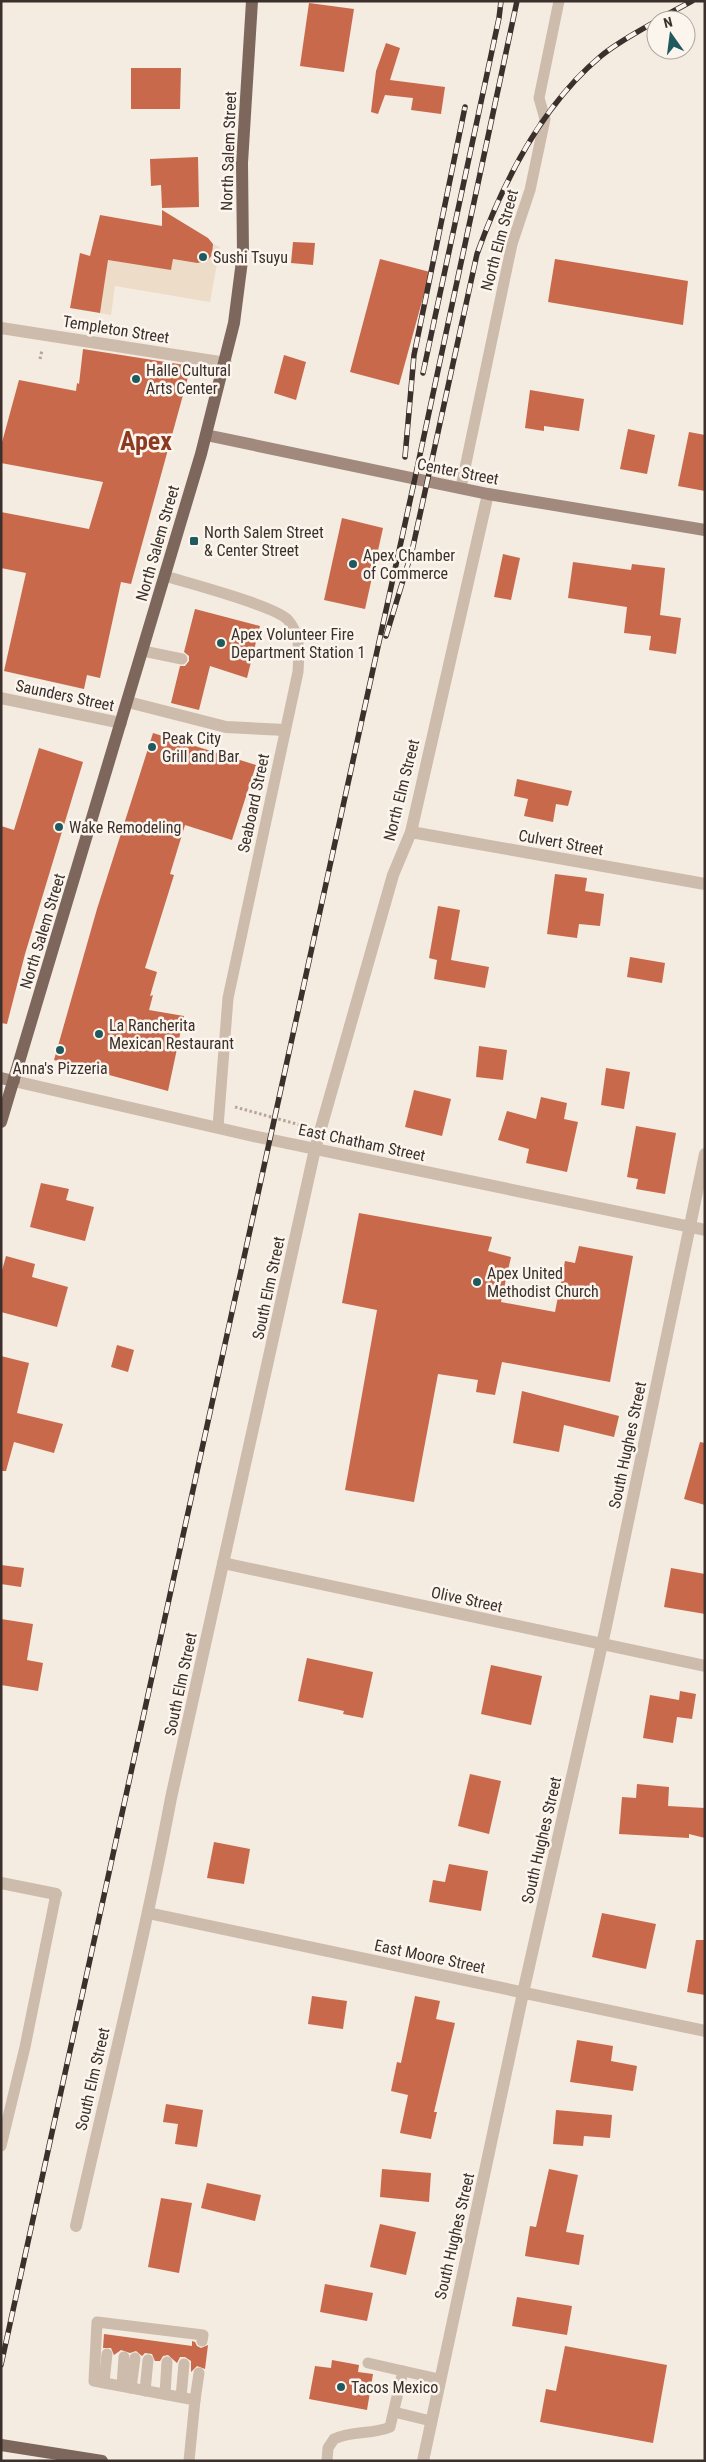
<svg xmlns="http://www.w3.org/2000/svg" width="706" height="2462" viewBox="0 0 706 2462" font-family="'Roboto Condensed',sans-serif">
<style>
.plaza{fill:#ecdcc8}
.building{fill:#c8694b}
.lines{fill:none;stroke-linecap:round;stroke-linejoin:round}
.path{stroke:#b9a596;stroke-width:3;stroke-dasharray:2.5 2.5;stroke-linecap:butt}
.lane{stroke:#cdbbac;stroke-width:11}
.street{stroke:#cdbbac;stroke-width:12}
.secondary{stroke:#a18a7d;stroke-width:12}
.primary{stroke:#7d675c;stroke-width:12}
.rail-casing{stroke:#3b302b;stroke-width:5.5}
.rail{stroke:#fbf5ee;stroke-width:4;stroke-dasharray:11;stroke-linecap:butt}
.poi-dot{fill:#1f5a5e;stroke:#fbf5ee;stroke-width:2}
.labels{text-anchor:middle;stroke-width:5;stroke-linejoin:round;paint-order:stroke}
.street-label{font-size:16px;fill:#3b302b;stroke:#fbf5ee}
.poi-label{font-size:16px;fill:#3b302b;stroke:#fbf5ee;text-anchor:start}
.town-label{font-size:26px;font-weight:bold;fill:#8c3b22;stroke:#fbf5ee}
</style>
<rect width="100%" height="100%" fill="#f4ebe1"/>
<polygon class="plaza" points="213,244 220,247 210,302 115,286 111,315 100,313 108,260 171,269 173,259 196,263 212,255"/>
<g class="building">
<polygon points="309,3 354,9 344,72 300,66"/>
<polygon points="386,43 400,48 390,80 445,87 441,114 411,110 413,98 385,95 378,114 371,112 376,71"/>
<polygon points="131,68 181,68 180,109 131,109"/>
<polygon points="198,157 199,207 162,208 161,185 151,186 150,159"/>
<polygon points="162,210 208,238 213,244 212,255 207,261 197,263 173,259 171,270 108,260 100,313 70,308 80,253 90,256 100,215 162,226"/>
<polygon points="293,242 315,243 313,265 291,263"/>
<polygon points="380,259 430,272 399,385 350,372"/>
<polygon points="555,259 688,281 683,325 548,302"/>
<polygon points="83,349 191,366 131,584 121,582 100,678 87,675 84,689 4,671 26,573 1,568 1,512 89,529 103,482 1,463 1,446 19,380 76,391 77,383 79,384"/>
<polygon points="284,355 306,362 296,400 274,393"/>
<polygon points="530,390 584,399 579,431 544,426 544,431 525,428"/>
<polygon points="628,429 655,435 647,474 620,469"/>
<polygon points="689,432 705,435 705,491 678,486"/>
<polygon points="342,518 383,528 365,609 324,600"/>
<polygon points="503,554 520,558 511,600 494,597"/>
<polygon points="573,562 631,570 632,564 665,568 660,615 681,618 676,654 649,650 651,636 624,633 627,607 568,598"/>
<polygon points="195,609 260,626 247,678 210,666 199,710 171,703 180,666 185,666 189,661 189,656 184,652"/>
<polygon points="153,733 256,765 232,840 185,825 170,874 174,875 145,968 157,972 150,996 153,995 149,1010 184,1016 168,1091 54,1060 97,909"/>
<polygon points="39,748 83,762 25,954 7,1024 1,1023 1,826 14,830"/>
<polygon points="517,779 572,791 568,806 556,804 553,822 524,816 528,799 514,796"/>
<polygon points="555,874 587,878 585,891 604,894 600,926 579,924 577,938 547,934"/>
<polygon points="438,906 460,910 451,960 489,967 485,988 434,979 437,960 429,958"/>
<polygon points="630,957 665,963 662,983 627,977"/>
<polygon points="479,1046 507,1050 503,1080 476,1077"/>
<polygon points="606,1068 630,1072 624,1109 601,1105"/>
<polygon points="414,1090 451,1099 442,1136 405,1127"/>
<polygon points="541,1097 567,1103 564,1119 578,1122 567,1172 526,1163 529,1149 498,1140 507,1111 536,1119"/>
<polygon points="636,1126 676,1133 665,1194 636,1189 638,1179 627,1177"/>
<polygon points="41,1183 69,1189 66,1200 94,1207 85,1241 30,1227"/>
<polygon points="359,1213 492,1237 488,1251 511,1257 501,1302 555,1312 565,1261 575,1263 579,1246 633,1256 610,1382 502,1362 495,1395 476,1392 478,1380 438,1374 414,1502 345,1490 377,1310 342,1303"/>
<polygon points="6,1256 35,1264 32,1277 68,1287 57,1327 1,1312 1,1274"/>
<polygon points="117,1345 134,1350 128,1372 111,1367"/>
<polygon points="1,1356 29,1363 17,1413 63,1424 54,1453 14,1442 6,1471 1,1471"/>
<polygon points="522,1391 619,1416 614,1437 564,1425 559,1452 513,1443"/>
<polygon points="700,1442 705,1443 705,1505 684,1499"/>
<polygon points="1,1565 24,1568 21,1587 1,1584"/>
<polygon points="671,1568 705,1574 705,1614 664,1607"/>
<polygon points="1,1619 33,1624 27,1660 43,1663 38,1691 1,1685"/>
<polygon points="307,1658 373,1672 363,1718 343,1714 344,1711 298,1701"/>
<polygon points="491,1665 542,1676 531,1725 481,1714"/>
<polygon points="680,1691 696,1694 692,1719 677,1717 673,1743 643,1738 650,1695 679,1700"/>
<polygon points="470,1774 501,1781 489,1834 458,1826"/>
<polygon points="637,1784 669,1787 668,1806 705,1808 705,1838 689,1834 689,1838 619,1834 622,1797 636,1798"/>
<polygon points="214,1842 250,1849 244,1884 207,1878"/>
<polygon points="449,1864 488,1871 481,1911 429,1902 433,1880 445,1882"/>
<polygon points="602,1913 656,1924 646,1969 592,1957"/>
<polygon points="696,1940 705,1940 705,1995 687,1992"/>
<polygon points="312,1996 347,2001 343,2029 308,2024"/>
<polygon points="415,1996 440,2001 436,2019 455,2023 434,2112 437,2112 431,2139 400,2133 408,2095 391,2091 397,2062 401,2063"/>
<polygon points="577,2040 613,2046 611,2061 637,2066 633,2091 570,2082"/>
<polygon points="166,2104 203,2110 197,2147 175,2144 178,2124 163,2122"/>
<polygon points="556,2110 612,2115 610,2138 584,2136 583,2146 553,2144"/>
<polygon points="382,2169 431,2173 429,2202 380,2197"/>
<polygon points="549,2169 578,2175 566,2232 584,2235 579,2265 525,2256 530,2226 536,2227"/>
<polygon points="207,2183 261,2195 255,2221 201,2208"/>
<polygon points="161,2198 192,2203 179,2273 148,2267"/>
<polygon points="380,2224 416,2232 406,2275 370,2267"/>
<polygon points="325,2284 373,2293 367,2321 320,2312"/>
<polygon points="517,2297 572,2306 567,2335 512,2326"/>
<polygon points="104,2334 192,2346 192,2341 195,2342 197,2346 201,2348 208,2345 205,2369 197,2366 191,2372 191,2361 185,2357 180,2357 177,2363 168,2355 163,2356 160,2361 155,2361 152,2354 145,2353 142,2356 136,2351 130,2353 121,2350 114,2355 111,2348 103,2348"/>
<polygon points="565,2346 667,2365 653,2443 540,2422 546,2389 556,2391"/>
<polygon points="332,2360 359,2365 358,2372 373,2374 367,2410 309,2399 315,2366 331,2368"/>
</g>
<g class="lines">
<g class="path">
<polyline points="40,359 42,350"/>
<polyline points="235,1107 304,1126"/>
</g>
<g class="lane">
<polyline points="461,487 512,244 530,190 545,119 539,98 559,1"/>
<path d="M165 576C188 583 276 606 288 620 301 635 299 653 298 672L228 998 218 1127"/>
<polyline points="143,651 182,659"/>
<polyline points="1,2146 25,2047 56,1894"/>
<polyline points="403,2371 439,2379"/>
<polyline points="104,2382 107,2354"/>
<polyline points="122,2386 124,2357"/>
<polyline points="131,2388 135,2358"/>
<polyline points="145,2391 148,2360"/>
<polyline points="165,2394 167,2362"/>
<polyline points="181,2397 184,2364"/>
<polyline points="195,2400 199,2373"/>
<polyline points="394,2412 431,2421"/>
<polyline points="189,2461 195,2400 94,2381 97,2322 203,2335 202,2341"/>
<path d="M327 2461 328 2448 334 2439C353 2430 372 2435 390 2427L403 2371 368 2363"/>
</g>
<g class="street">
<polyline points="1,328 226,363"/>
<polyline points="1,698 121,723"/>
<polyline points="128,702 226,727 285,730"/>
<polyline points="411,832 705,884"/>
<polyline points="14,1081 253,1136 705,1230"/>
<polyline points="223,1563 705,1666"/>
<polyline points="1,1883 56,1894"/>
<polyline points="148,1913 705,2031"/>
<path d="M76 2226C108 2083 144 1942 171 1798L315 1149 393 875 411 832 488 494"/>
<polyline points="423,2461 523,1993 605,1631 705,1154"/>
</g>
<g class="secondary">
<polyline points="206,435 488,494 705,530"/>
<polyline points="1,1078 14,1081"/>
</g>
<g class="primary">
<polyline points="1,1122 201,454 234,323 243,253 242,163 252,1"/>
<polyline points="1,2445 102,2461"/>
</g>
<defs>
<g id="rail">
<polyline points="657,20 692,1"/>
<polyline points="423,373 499,18 501,1"/>
<polyline points="405,457 414,355 465,107"/>
<path d="M386 636 412 551 477 254C503 182 541 106 601 56 618 42 638 32 656 21"/>
<polyline points="1,2365 415,478 517,1"/>
</g>
</defs>
<use href="#rail" class="rail-casing"/>
<use href="#rail" class="rail"/>
</g>
<g class="poi-dot">
<circle cx="203" cy="257" r="5"/>
<circle cx="136" cy="379" r="5"/>
<rect x="189" y="536" width="10" height="10" rx="2.5"/>
<circle cx="353" cy="564" r="5"/>
<circle cx="221" cy="643" r="5"/>
<circle cx="152" cy="747" r="5"/>
<circle cx="59" cy="827" r="5"/>
<circle cx="99" cy="1034" r="5"/>
<circle cx="60" cy="1050" r="5"/>
<circle cx="477" cy="1282" r="5"/>
<circle cx="341" cy="2387" r="5"/>
</g>
<g class="labels">
<g class="street-label">
<text transform="translate(228 151) rotate(-88)" y="6">North Salem Street</text>
<text transform="translate(499 240) rotate(-75)" y="6">North Elm Street</text>
<text transform="translate(116 329) rotate(9)" y="6">Templeton Street</text>
<text transform="translate(458 471) rotate(11)" y="6">Center Street</text>
<text transform="translate(157 543) rotate(-74)" y="6">North Salem Street</text>
<text transform="translate(65 695) rotate(12)" y="6">Saunders Street</text>
<text transform="translate(401 790) rotate(-76)" y="6">North Elm Street</text>
<text transform="translate(253 803) rotate(-78)" y="6">Seaboard Street</text>
<text transform="translate(561 842) rotate(10)" y="6">Culvert Street</text>
<text transform="translate(42 931) rotate(-73)" y="6">North Salem Street</text>
<text transform="translate(362 1142) rotate(12)" y="6">East Chatham Street</text>
<text transform="translate(268 1288) rotate(-78)" y="6">South Elm Street</text>
<text transform="translate(627 1445) rotate(-78)" y="6">South Hughes Street</text>
<text transform="translate(467 1599) rotate(12)" y="6">Olive Street</text>
<text transform="translate(180 1684) rotate(-78)" y="6">South Elm Street</text>
<text transform="translate(541 1840) rotate(-77)" y="6">South Hughes Street</text>
<text transform="translate(430 1956) rotate(12)" y="6">East Moore Street</text>
<text transform="translate(92 2079) rotate(-77)" y="6">South Elm Street</text>
<text transform="translate(454 2236) rotate(-77)" y="6">South Hughes Street</text>
</g>
<g class="poi-label">
<text x="213" y="263">Sushi Tsuyu</text>
<text x="146" y="376">Halle Cultural<tspan x="146" dy="18">Arts Center</tspan></text>
<text x="204" y="538">North Salem Street<tspan x="204" dy="18">&amp; Center Street</tspan></text>
<text x="363" y="561">Apex Chamber<tspan x="363" dy="18">of Commerce</tspan></text>
<text x="231" y="640">Apex Volunteer Fire<tspan x="231" dy="18">Department Station 1</tspan></text>
<text x="162" y="744">Peak City<tspan x="162" dy="18">Grill and Bar</tspan></text>
<text x="69" y="833">Wake Remodeling</text>
<text x="109" y="1031">La Rancherita<tspan x="109" dy="18">Mexican Restaurant</tspan></text>
<text x="60" y="1074" text-anchor="middle">Anna's Pizzeria</text>
<text x="487" y="1279">Apex United<tspan x="487" dy="18">Methodist Church</tspan></text>
<text x="351" y="2393">Tacos Mexico</text>
</g>
<g class="town-label">
<text x="146" y="450">Apex</text>
</g>
</g>
<rect width="706" height="2462" fill="none" stroke="#3b302b" stroke-width="5"/>
<g transform="translate(671 35) rotate(346)"><circle r="24" fill="#fbf5ee" stroke="#aea6a0"/>
<path d="M0-4L9 19L0 12L-9 19Z" fill="#1f5a5e"/>
<text y="-8" font-size="14" font-weight="bold" text-anchor="middle" fill="#3b302b">N</text>
</g>
</svg>
